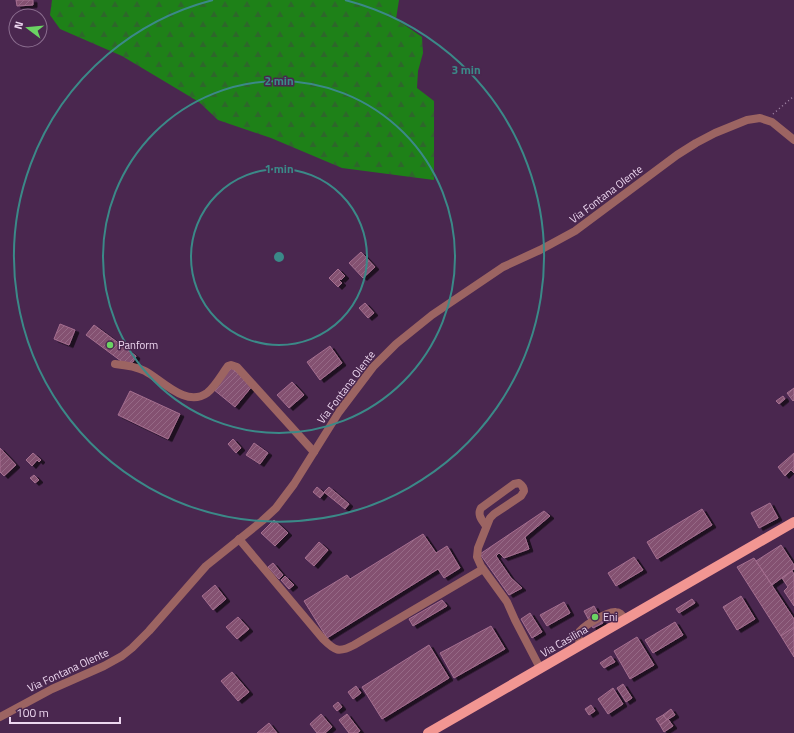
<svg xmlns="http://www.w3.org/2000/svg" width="794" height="733" viewBox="0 0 794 733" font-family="'Titillium Web',sans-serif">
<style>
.forest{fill:url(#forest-firs)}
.building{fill:url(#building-hatch);stroke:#a56f90;filter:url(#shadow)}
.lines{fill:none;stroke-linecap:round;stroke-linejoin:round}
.path{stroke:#a185a5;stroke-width:1.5;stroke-dasharray:1 3;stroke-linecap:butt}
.minor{stroke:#9c6462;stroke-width:8}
.major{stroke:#f29692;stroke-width:10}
.ring{fill:none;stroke:#3b8988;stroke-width:2}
.poi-dot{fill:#6bd363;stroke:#4a274f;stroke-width:1.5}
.labels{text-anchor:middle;stroke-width:3;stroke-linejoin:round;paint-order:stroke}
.street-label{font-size:11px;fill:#edd7f0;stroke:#4a274f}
.poi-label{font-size:11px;fill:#edd7f0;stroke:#4a274f;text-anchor:start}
.centre{fill:#3b8988;stroke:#4a274f;stroke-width:2}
.ring-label{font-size:12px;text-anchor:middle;font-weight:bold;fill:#3b8988;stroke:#4a274f;stroke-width:3;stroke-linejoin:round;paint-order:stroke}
</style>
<defs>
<pattern id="forest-firs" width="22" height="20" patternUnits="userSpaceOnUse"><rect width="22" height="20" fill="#1e8118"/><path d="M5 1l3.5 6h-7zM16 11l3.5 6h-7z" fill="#2e672b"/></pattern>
<pattern id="building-hatch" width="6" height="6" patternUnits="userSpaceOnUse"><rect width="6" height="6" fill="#845171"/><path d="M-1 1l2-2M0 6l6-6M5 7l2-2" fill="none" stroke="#966986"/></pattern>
<filter id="shadow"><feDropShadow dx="4" dy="2.5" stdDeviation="0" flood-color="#0009"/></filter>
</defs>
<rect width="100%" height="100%" fill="#4a274f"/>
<polygon class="forest" points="52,0 399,0 396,19 422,37 423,53 418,71 417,88 434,101 434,180 342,168 271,138 218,120 199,102 122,56 60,29 50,15"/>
<g class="building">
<polygon points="16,0 33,0 33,5 17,6"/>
<polygon points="361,252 375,267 363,278 349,263"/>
<polygon points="338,269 345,276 341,280 340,278 339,280 342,283 338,287 329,278"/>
<polygon points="365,303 374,313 368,318 359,308"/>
<polygon points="60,324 75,330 69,345 54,339"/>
<polygon points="94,325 136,356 133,362 125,364 86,335"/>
<polygon points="330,346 342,363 320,380 307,362"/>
<polygon points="230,367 253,385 235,407 213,389"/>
<polygon points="292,382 304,395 289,408 277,395"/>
<polygon points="794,388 794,400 793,401 787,393"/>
<polygon points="130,391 180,414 168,439 118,415"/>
<polygon points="783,396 785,399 779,404 776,401"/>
<polygon points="233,439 241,448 236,453 228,444"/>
<polygon points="254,443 268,453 260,464 246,455"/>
<polygon points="0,448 16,465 4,476 0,472"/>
<polygon points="33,453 41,460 39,462 37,460 32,466 26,460"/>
<polygon points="794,453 794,473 791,470 785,476 778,467"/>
<polygon points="34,475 39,480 35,483 30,478"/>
<polygon points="317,487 324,493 320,498 313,492"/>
<polygon points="329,487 349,504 345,509 324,492"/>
<polygon points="770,503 778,518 759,528 751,513"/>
<polygon points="702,509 712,525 657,559 647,542"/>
<polygon points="544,511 550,516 525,537 529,549 504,558 499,553 496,556 511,578 522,588 509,595 480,554"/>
<polygon points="274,520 288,533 275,546 261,533"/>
<polygon points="423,534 436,553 447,546 460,568 444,578 438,569 327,638 304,601 347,575 350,579"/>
<polygon points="319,542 328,550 314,566 305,558"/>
<polygon points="781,545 794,565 794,569 772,585 756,561"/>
<polygon points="634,557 643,570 616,586 608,573"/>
<polygon points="754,558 794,619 794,627 781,636 737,567"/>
<polygon points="273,563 283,575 279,579 268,567"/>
<polygon points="792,571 794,574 794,606 784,591 788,587 782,578"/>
<polygon points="285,576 294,585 289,589 281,580"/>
<polygon points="215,585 226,599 213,610 202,596"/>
<polygon points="741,596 755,619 737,630 723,607"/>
<polygon points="692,599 695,603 679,613 676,609"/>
<polygon points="442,600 447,606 413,626 409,619"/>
<polygon points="564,602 570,613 547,626 540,615"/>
<polygon points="594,606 603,623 593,628 584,611"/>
<polygon points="530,613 542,632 532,638 521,619"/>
<polygon points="238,617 249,629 237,639 226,627"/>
<polygon points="675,622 683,635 653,653 645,640"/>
<polygon points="491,626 505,649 454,678 440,653"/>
<polygon points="794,627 794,657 781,636"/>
<polygon points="637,637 654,665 630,679 614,651"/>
<polygon points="429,645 449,678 382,719 362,687"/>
<polygon points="611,656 615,662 604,668 600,663"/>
<polygon points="232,672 249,692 238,701 221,681"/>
<polygon points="623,684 632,698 626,702 617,688"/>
<polygon points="356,686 361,693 353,699 348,692"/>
<polygon points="613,688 623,704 608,714 598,699"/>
<polygon points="338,702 342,707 337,711 333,706"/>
<polygon points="591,705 595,711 589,715 585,709"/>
<polygon points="671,709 675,715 667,720 663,715"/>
<polygon points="321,714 332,727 325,733 317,733 310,724"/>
<polygon points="347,714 360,731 357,733 349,733 339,720"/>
<polygon points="663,715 667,720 660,725 656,719"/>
<polygon points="668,719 673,726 664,732 660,725"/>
<polygon points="269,723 277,733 257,733"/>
</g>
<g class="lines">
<polyline class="path" points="773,114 794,96"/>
<g class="minor">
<path d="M115 364C125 365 135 366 145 371 162 380 186 408 207 393 215 387 222 374 228 366L231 365 237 367 314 452"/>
<path d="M486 526C482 520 477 515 481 508L514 484 519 483C522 485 524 487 524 491L521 496 494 514 490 518 478 548 477 557 481 566 507 602 515 620 540 668"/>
<path d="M239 539 323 639C335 651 339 653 354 645L483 569"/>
<path d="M580 645 578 634C581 627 607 611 616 612 620 612 623 616 625 620"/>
<polyline points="0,717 52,689 104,666 122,656 132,648 149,631 206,566 262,521 276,508 294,484 339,412 373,367 396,344 432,315 503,267 540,250 575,231 677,155 696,143 715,133 747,120 760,118 772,122 794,140"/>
</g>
<polyline class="major" points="428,733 794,522"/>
</g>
<g class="ring">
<circle cx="279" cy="257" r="88"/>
<circle cx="279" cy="257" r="176"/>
<path d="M345 0A265 265 0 1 1 213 0"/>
</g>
<g class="poi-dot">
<circle cx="110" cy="345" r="4"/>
<circle cx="595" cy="617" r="4"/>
</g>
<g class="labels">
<g class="street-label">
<text transform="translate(606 194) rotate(-37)" y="4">Via Fontana Olente</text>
<text transform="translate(346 387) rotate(-53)" y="4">Via Fontana Olente</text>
<text transform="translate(564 641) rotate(-30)" y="4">Via Casilina</text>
<text transform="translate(68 670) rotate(-25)" y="4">Via Fontana Olente</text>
</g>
<g class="poi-label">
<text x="118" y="349">Panform</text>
<text x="603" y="621">Eni</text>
</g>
</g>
<circle cx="279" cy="257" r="6" class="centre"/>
<g class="ring-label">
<text x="466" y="74">3 min</text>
<text x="279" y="85">2 min</text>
<text x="279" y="173">1 min</text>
</g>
<g transform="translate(28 28) rotate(286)"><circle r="19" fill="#4a274f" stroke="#8b6d8f"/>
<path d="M0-3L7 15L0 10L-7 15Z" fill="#6bd363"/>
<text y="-6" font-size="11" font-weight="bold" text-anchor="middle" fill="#edd7f0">N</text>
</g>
<path d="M10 717v6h110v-6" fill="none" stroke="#edd7f0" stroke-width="2"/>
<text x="16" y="717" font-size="12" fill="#edd7f0" stroke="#4a274f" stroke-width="3" paint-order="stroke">100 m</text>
</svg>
